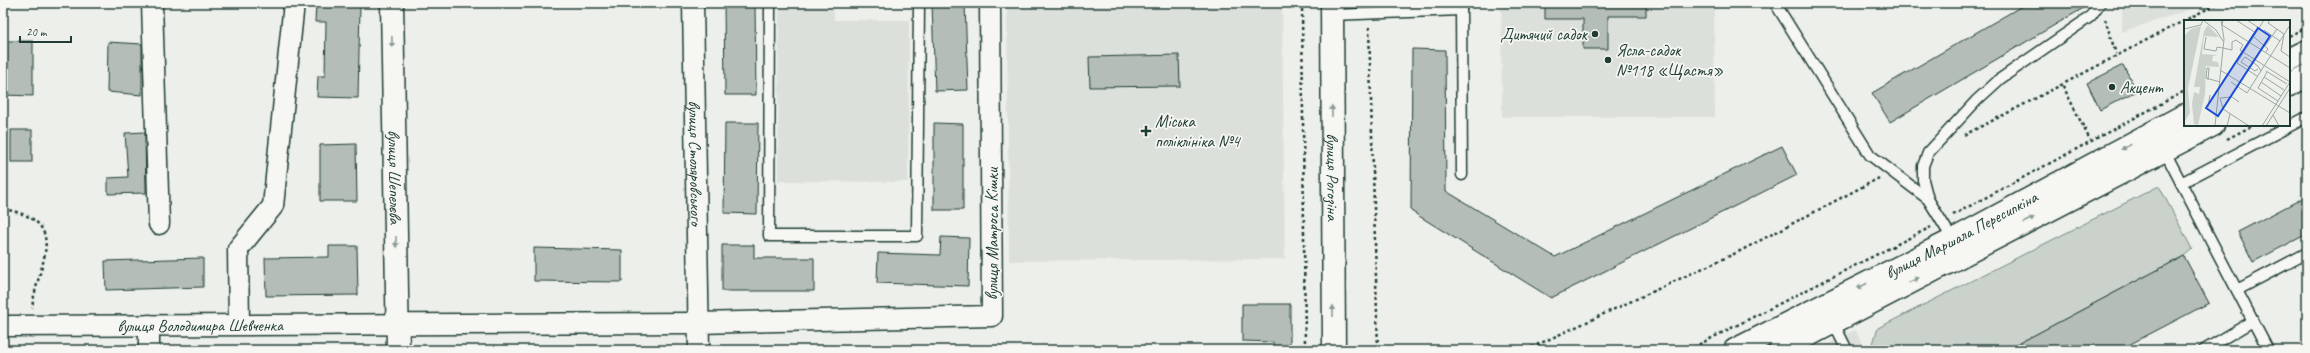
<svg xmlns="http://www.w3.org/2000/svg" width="2310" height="353" viewBox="0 0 2310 353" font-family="Caveat,sans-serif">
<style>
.built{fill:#dce0db}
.green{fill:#cbd2cc;stroke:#758880}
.building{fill:#b4bdb8;stroke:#1f3d34}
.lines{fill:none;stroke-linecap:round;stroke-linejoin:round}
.lane-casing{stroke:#1f3d34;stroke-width:13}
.street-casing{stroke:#1f3d34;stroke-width:23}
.secondary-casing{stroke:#1f3d34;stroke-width:25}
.path{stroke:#1f3d34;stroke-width:2.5;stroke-dasharray:3 3;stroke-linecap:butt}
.lane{stroke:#f6f6f2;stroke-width:10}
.street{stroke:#f6f6f2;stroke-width:20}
.secondary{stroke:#f6f6f2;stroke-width:22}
.oneway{fill:#8a9a93}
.poi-dot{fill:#1f3d34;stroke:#f6f6f2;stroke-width:1.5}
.labels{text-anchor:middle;stroke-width:3.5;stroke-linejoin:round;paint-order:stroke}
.poi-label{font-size:17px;fill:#1f3d34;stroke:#f6f6f2;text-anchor:start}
.street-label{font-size:17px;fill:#1f3d34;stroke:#f6f6f2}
.inset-road{fill:none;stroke:#9ba8a1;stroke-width:1}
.view{fill:#1d4ed8;fill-opacity:0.15;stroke:#1d4ed8;stroke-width:2}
.inset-edge{fill:none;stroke:#1f3d34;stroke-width:2}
</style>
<rect width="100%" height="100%" fill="#edefea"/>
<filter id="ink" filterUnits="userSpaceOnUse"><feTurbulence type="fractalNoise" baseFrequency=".025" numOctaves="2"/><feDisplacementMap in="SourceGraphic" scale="8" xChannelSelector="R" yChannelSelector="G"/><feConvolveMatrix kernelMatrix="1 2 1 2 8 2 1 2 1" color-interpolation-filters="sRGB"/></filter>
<g filter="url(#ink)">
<g class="built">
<polygon points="779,3 834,3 834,20 909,20 908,182 778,181"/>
<polygon points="1007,3 1282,3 1285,259 1009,261"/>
<polygon points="1501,3 1714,3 1715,117 1502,117"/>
<polygon points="2122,3 2210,3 2122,32"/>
<polygon points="1855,330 1867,350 1816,350"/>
</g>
<polygon class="green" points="2159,186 2192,249 2184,256 2006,350 1871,350 1878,328"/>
<g class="building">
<polygon points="724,3 755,3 756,95 725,95"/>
<polygon points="932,3 965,3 968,90 935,91"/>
<polygon points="1545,3 1646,3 1646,16 1608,16 1608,49 1583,49 1583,19 1545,19"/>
<polygon points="2027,3 2092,3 1890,122 1872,93"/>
<polygon points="316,4 360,6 358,98 317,97 318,76 325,76 326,22 315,22"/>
<polygon points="3,41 33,41 33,96 3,95"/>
<polygon points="108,42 142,44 142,95 107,92"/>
<polygon points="1412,49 1445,50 1446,191 1555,257 1782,146 1797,175 1551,298 1411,211"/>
<polygon points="1179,55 1180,86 1090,87 1089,57"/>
<polygon points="2123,65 2137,91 2100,110 2087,83"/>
<polygon points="725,123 758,123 757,214 724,213"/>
<polygon points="934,123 963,124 963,210 934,210"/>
<rect x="11" y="130" width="21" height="32"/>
<polygon points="145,132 146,193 108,194 108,178 128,177 125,133"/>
<polygon points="356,144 357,201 320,201 320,145"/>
<polygon points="2307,196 2307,234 2253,262 2238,232"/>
<polygon points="941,237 969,238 968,286 877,283 878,253 940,255"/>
<polygon points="722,245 754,245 754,258 814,258 814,291 722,291"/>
<polygon points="329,246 357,246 358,295 266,296 265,258 329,257"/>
<polygon points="534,248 622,250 622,282 534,281"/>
<polygon points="2184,256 2209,303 2119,350 2006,350"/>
<polygon points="203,258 203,287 106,290 105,261"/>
<polygon points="1242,304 1290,304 1290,350 1273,350 1273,342 1242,341"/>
</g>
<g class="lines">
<defs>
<g id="lane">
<polyline points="770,3 769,236 917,236 919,3"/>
<polyline points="1461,3 1462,175"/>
<polyline points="1775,3 1870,155 1928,199 1953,240"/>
<polyline points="1332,15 1461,10"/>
<polyline points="2163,148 2268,350"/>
<polyline points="2181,183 2307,117"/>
<polyline points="1928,199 1923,180 1923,166 1928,153 1977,100 2000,79 2090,17 2100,3"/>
<polyline points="2237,290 2307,253"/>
<polyline points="1833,322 1847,350"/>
<polyline points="2204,350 2253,321"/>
</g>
<g id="street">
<polyline points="152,3 159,224"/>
<path id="s1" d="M693 3 699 350"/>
<polyline points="239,324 238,249 273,206 294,3"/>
<path id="s2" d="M3 326 699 323 992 316 990 3"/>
<polyline points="149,350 149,325"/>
</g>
<g id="secondary">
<path id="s3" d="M392 3 398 350"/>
<path id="s4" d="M1332 3 1334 350"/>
<polyline points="2289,60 2307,51"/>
<polyline points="2289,85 2307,76"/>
<path id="s5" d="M1735 350 1953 240 2185 115"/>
<polyline points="1780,350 2213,125"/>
</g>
</defs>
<use href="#lane" class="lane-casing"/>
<use href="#street" class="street-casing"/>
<use href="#secondary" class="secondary-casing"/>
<g class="path">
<polyline points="1302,3 1305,350"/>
<polyline points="2105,19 2116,54"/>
<polyline points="1369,27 1378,350"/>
<polyline points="2289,36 2307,27"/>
<polyline points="2063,86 2090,140"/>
<path d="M1964 135C2050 92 2133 46 2219 3"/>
<polyline points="2227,139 2254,125"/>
<path d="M3 209C73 221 37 264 32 308"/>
<polyline points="1953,215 2185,91"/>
<polyline points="460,350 633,350"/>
<polyline points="1526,350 1740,251 1879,178"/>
<polyline points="1688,350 1931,227"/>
</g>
<use href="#lane" class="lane"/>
<use href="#street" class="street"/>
<use href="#secondary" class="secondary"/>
</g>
<defs><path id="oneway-solid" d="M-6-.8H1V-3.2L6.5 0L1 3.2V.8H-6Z"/></defs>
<g class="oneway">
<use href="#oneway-solid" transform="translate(392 42) rotate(89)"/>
<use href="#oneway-solid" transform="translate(1332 111) rotate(-90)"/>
<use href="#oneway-solid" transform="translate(2126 147) rotate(152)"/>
<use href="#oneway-solid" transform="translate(2029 220) rotate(-27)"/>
<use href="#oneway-solid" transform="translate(396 242) rotate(89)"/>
<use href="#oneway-solid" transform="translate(1914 280) rotate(-27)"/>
<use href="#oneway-solid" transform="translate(1862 286) rotate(153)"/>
<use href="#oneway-solid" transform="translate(1333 311) rotate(-90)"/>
</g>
</g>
<g class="poi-dot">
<circle cx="1595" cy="34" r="4"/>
<circle cx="1608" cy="60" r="4"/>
<circle cx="2112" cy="87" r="4"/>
<path d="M1144 125h4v4h4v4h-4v4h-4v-4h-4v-4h4z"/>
</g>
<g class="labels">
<g class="poi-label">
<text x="1587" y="40" text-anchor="end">Дитячий садок</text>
<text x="1616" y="56">Ясла-садок<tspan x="1616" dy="20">№118 «Щастя»</tspan></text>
<text x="2120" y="93">Акцент</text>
<text x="1155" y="127">Міська<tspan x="1155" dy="20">поліклініка №4</tspan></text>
</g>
<g class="street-label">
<text dy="6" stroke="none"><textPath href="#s1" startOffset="160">вулиця Столяровського</textPath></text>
<text dy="6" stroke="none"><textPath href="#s3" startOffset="174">вулиця Шепелєва</textPath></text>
<text dy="6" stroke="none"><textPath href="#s4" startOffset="174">вулиця Рогозіна</textPath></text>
<text transform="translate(992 234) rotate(-90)" y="6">вулиця Матроса Кішки</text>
<text dy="6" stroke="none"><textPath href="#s5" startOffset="254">вулиця Маршала Пересипкіна</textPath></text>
<text dy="6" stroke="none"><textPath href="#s2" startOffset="197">вулиця Володимира Шевченка</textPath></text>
</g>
</g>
<g transform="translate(2184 20)">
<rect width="106" height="106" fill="#edefea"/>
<path d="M24 5 35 17 20 16 18 34 34 35 29 36 28 41 34 42 35 47 22 46 21 74 14 105 10 104 8 84 10 72 15 74 16 67H10L20 11ZM17 6 4 68 6 93 1 101 0 16 7 9Z" fill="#cbd2cc"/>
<path class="inset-road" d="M19 0 32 10 39 21M39 0 38 5 106 48M52 0 72 13M63 0 75 8M86 0 84 3 100 14 97 31 106 37M0 9 17 5 19 0M80 10 96 21M22 17 20 29 32 31 33 27 39 28M70 17 84 29 82 32M81 26 93 9M39 28 48 30V22L52 20 59 25 56 30 106 62M25 48H23L22 58 36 62M74 49 71 51 57 42 61 37 74 46 77 51M36 50 106 93M82 51 103 64M83 52 74 68 94 81M73 56 53 43 80 0M80 57 100 70M24 60 25 48M47 62 63 73 106 5M77 62 97 76M36 78 39 89 65 106M36 78 48 77 55 82M24 87 26 75M89 95 95 106M31 106 40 19 37 0M43 106 46 94M78 106 106 62M82 106 106 68"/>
<path class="view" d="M74 8 86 16 34 96 22 88Z"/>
<rect width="106" height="106" class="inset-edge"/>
</g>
<rect width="2310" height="353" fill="none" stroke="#f6f6f2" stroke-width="16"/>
<rect x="8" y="8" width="2294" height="337" fill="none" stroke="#1f3d34" stroke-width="1.5" filter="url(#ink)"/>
<path d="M20 36v6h51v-6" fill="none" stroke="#1f3d34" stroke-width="2"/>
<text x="26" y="36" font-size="12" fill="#1f3d34" stroke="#f6f6f2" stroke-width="3" paint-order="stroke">20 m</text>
</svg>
